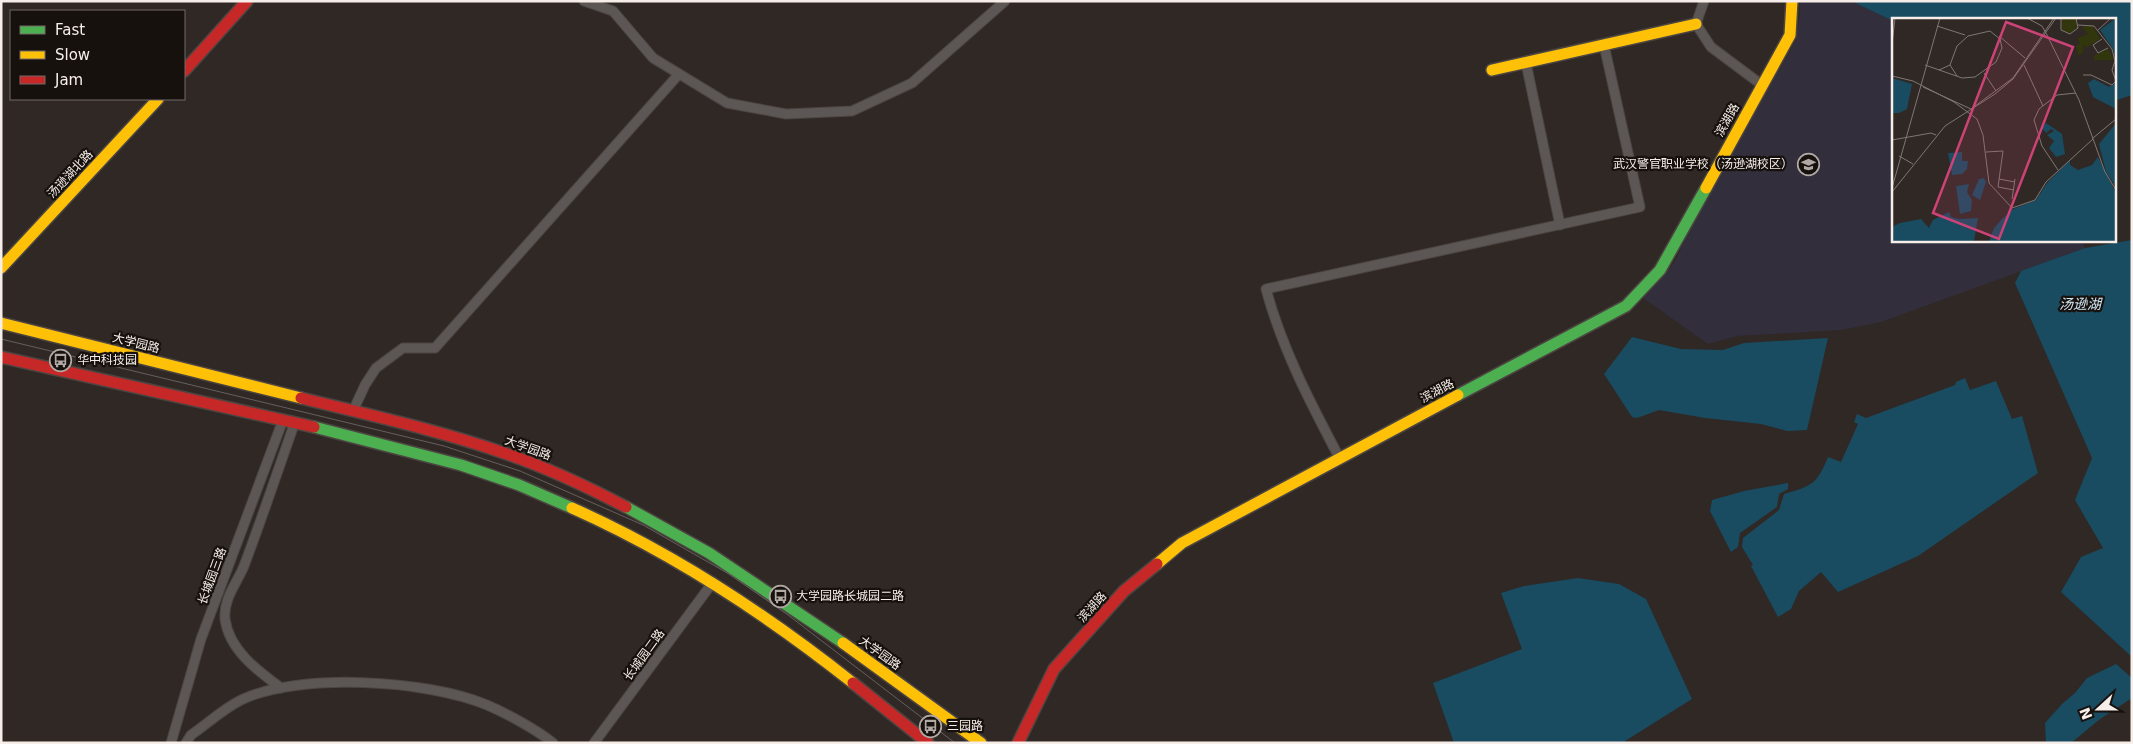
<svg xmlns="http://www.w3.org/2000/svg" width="2133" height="744" viewBox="0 0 2133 744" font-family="'DejaVu Sans','Noto Sans SC',sans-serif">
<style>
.education{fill:#322e3b}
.water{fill:#194b61}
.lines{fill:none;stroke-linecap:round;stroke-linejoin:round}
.street-casing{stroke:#4c4542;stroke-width:11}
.fast-casing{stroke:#4c4542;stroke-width:14}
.slow-casing{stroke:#4c4542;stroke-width:14}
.jam-casing{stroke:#4c4542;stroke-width:14}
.street{stroke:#5c5754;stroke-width:9}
.fast{stroke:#4caf50;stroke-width:11}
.slow{stroke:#ffc107;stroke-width:11}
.jam{stroke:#c62828;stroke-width:11}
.tram{stroke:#65605e;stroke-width:1}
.labels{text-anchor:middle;stroke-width:4.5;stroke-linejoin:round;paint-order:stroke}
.street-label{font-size:12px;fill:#f7eee9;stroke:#17110e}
.poi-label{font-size:12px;fill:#f7eee9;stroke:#17110e;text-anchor:start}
.water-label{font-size:14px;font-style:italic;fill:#d1e8f4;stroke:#17110e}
.inset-road{fill:none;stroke:#7f7773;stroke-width:1}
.view{fill:#cd4377;fill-opacity:0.15;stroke:#cd4377;stroke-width:2.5}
.inset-edge{fill:none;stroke:#f7eee9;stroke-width:2.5}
</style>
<rect width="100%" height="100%" fill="#2f2824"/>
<polygon class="education" points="1800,1 1851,1 1893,21 1893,240 2082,240 2085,248 1881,322 1841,330 1737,336 1708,344 1643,298 1674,263 1696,216 1795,42 1800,14"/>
<g class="water">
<polygon points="1851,1 2132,1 2132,95 2114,101 2114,19 1893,19 1893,21"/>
<polygon points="2132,240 2132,657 2061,592 2081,557 2103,548 2075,500 2092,458 2015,283 2021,271 2085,248"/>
<polygon points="1632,337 1681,349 1723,350 1744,343 1828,338 1807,430 1787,431 1761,424 1705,418 1659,410 1637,418 1632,417 1604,374"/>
<path d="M1965 378 1970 390 1996 381 2012 419 2022 416 2038 473 1918 556 1838 592 1821 572 1799 591 1791 609 1778 617 1751 566 1753 565 1742 547 1743 538 1779 510 1784 494C1812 486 1817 484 1828 457L1841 462 1858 424 1854 422 1857 414 1866 418 1955 385 1956 382Z"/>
<polygon points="1788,483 1788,489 1779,494 1777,507 1740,533 1738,547 1731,552 1710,511 1712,500 1744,491"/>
<polygon points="1578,578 1619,584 1646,599 1692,699 1622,743 1454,743 1433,683 1522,649 1501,593 1524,586"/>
<polygon points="2116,664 2132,678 2132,698 2100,719 2071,743 2046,743 2045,723 2062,704 2075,693 2087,678"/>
</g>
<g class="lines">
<defs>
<g id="street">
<polyline points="584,1 613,11 653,58 727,103 786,114 852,111 912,83 1005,1"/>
<polyline points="1704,1 1696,24 1711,47 1762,85"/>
<polyline points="1526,63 1560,225"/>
<polyline points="353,411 365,385 376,368 403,348 435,348 679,74"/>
<path d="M1340 459C1311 404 1282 349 1266 289L1640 207 1604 45"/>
<path d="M281 688C258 671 229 650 225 619 223 599 237 583 244 566 262 518 278 470 295 422"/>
<polyline points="171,743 201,639 283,420"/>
<path d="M186 743 191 735C207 724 223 709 241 700 299 672 428 680 487 705 506 713 537 730 553 743"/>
<polyline points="594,743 713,582"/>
</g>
<g id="fast">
<polyline points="1458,395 1626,306 1660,270 1706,188"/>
<polyline points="314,427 461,465 519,485 572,508"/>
<polyline points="626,507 709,553 843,643"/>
</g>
<g id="slow">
<polyline points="1492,70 1696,24"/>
<polyline points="1706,188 1790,35 1792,1"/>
<polyline points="1,268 158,99"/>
<polyline points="1,323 301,398"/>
<path d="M572 508C673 553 766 614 853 683"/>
<polyline points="1157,564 1182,543 1458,395"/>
<polyline points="843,643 981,743"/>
</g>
<g id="jam">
<polyline points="184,71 247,1"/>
<polyline points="1,357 314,427"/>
<path d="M301 398C369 415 438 430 504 453 546 467 586 486 626 507"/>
<polyline points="853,683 928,743"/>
<polyline points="1018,743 1054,669 1124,591 1157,564"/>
</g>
</defs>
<use href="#street" class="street-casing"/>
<use href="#fast" class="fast-casing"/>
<use href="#slow" class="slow-casing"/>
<use href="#jam" class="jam-casing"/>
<use href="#street" class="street"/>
<use href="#fast" class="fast"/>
<use href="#slow" class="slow"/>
<use href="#jam" class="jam"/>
<polyline class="tram" points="1,339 444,446 520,471 643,525 729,574 788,615 955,743"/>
</g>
<defs>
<symbol id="university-ring" viewBox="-11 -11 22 22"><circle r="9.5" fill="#17110e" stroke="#b1a9a4" stroke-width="1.5"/><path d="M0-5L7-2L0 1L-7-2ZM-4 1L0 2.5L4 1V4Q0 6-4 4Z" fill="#b1a9a4"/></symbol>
<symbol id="bus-ring" viewBox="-11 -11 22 22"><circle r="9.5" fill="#17110e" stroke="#b1a9a4" stroke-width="1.5"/><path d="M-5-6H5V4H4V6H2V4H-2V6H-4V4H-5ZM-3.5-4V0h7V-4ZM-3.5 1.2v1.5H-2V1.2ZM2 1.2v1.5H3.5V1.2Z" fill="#b1a9a4"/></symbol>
</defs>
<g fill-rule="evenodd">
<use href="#university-ring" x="1796" y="152" width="25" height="25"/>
<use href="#bus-ring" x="48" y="348" width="25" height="25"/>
<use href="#bus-ring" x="768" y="584" width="25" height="25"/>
<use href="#bus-ring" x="918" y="714" width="25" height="25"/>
</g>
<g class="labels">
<g class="street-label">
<text transform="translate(1727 120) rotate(-61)" y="4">滨湖路</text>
<text transform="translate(70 174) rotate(-47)" y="4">汤逊湖北路</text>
<text transform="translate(136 343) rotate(14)" y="4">大学园路</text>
<text transform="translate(1437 391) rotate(-28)" y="4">滨湖路</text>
<text transform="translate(528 448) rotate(20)" y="4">大学园路</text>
<text transform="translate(212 576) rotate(-70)" y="4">长城园三路</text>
<text transform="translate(1092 607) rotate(-48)" y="4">滨湖路</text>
<text transform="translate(880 653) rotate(36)" y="4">大学园路</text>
<text transform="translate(644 655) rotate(-54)" y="4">长城园二路</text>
</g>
<g class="poi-label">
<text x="1793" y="168" text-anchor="end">武汉警官职业学校（汤逊湖校区）</text>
<text x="77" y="364">华中科技园</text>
<text x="796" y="600">大学园路长城园二路</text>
<text x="947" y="730">三园路</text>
</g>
<g class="water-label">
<text x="2080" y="309">汤逊湖</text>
</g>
</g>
<g transform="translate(1892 18)">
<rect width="224" height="224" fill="#2f2824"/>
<path d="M170 0H184L185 11 177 15 170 12ZM200 7 208 21 194 30 192 25 191 35 186 37 184 28 188 25 185 20 196 16 190 9ZM216 31 222 42H202V38Z" fill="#32360d"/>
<path d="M224 0V41L221 31 208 12ZM0 60 20 66 15 91 7 95H0ZM202 61 217 69 224 65V91L201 79 196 65ZM154 105 170 116 173 136 164 139 157 130 162 123 155 117 162 113 159 111 154 115 150 110ZM224 105V169L214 154 207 126ZM70 134V143H76L75 151 70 156 60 157 56 135ZM206 139 224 175V223H97L102 210 109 202 121 191 144 182 155 165 178 142V147L186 152 200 147ZM92 160 94 164 88 182 80 177 87 161ZM77 166 75 174 80 182 79 193 68 196 64 168ZM57 194 59 199 68 201 86 200 82 223H0V209L8 205 29 201 37 210 41 202Z" fill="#194b61"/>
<path class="inset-road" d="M135 0 150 8 155 17 187 82 213 154 224 172M169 0V12L178 16 186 10 184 0M186 7 202 8 220 31 223 43 220 52 224 63 220 67 199 57H191M45 8 73 17M206 12 219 0M107 18 133 40M210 21 201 27 206 35 216 30M0 26 3 0M33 47 70 60 83 59 104 44 110 30 108 21 98 13 76 18 65 28 58 47M132 47 151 88M47 52 58 47 65 58M92 55 104 73M0 58 21 63 62 84 85 101 91 117 97 165 120 190 143 182 154 164 201 121M31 69 79 91 121 60 162 0M201 120 224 101M0 122 39 115 44 117M94 134 111 133 106 169 122 172M7 138 21 146M166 152 150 128 142 102 147 91 165 77 184 75M107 161 123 164M0 170 48 0M0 174 53 108 103 76 121 61 164 0M120 181 123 161"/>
<path class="view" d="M114 4 181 29 107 221 41 195Z"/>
<rect width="224" height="224" class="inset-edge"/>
</g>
<rect width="2133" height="744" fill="none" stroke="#f7eee9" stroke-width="5"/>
<rect x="10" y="10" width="175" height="90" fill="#17110e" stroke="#716966"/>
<rect x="20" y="26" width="25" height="8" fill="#4caf50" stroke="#716966"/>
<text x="55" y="35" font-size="15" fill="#f7eee9">Fast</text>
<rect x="20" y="51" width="25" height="8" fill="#ffc107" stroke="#716966"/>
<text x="55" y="60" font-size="15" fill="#f7eee9">Slow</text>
<rect x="20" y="76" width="25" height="8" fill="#c62828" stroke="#716966"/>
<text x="55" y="85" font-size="15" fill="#f7eee9">Jam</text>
<g transform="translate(2098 709) rotate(249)" stroke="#17110e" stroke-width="4" paint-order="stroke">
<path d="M0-4L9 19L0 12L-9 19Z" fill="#f7eee9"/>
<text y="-8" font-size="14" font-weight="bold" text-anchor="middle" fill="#f7eee9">N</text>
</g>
</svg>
